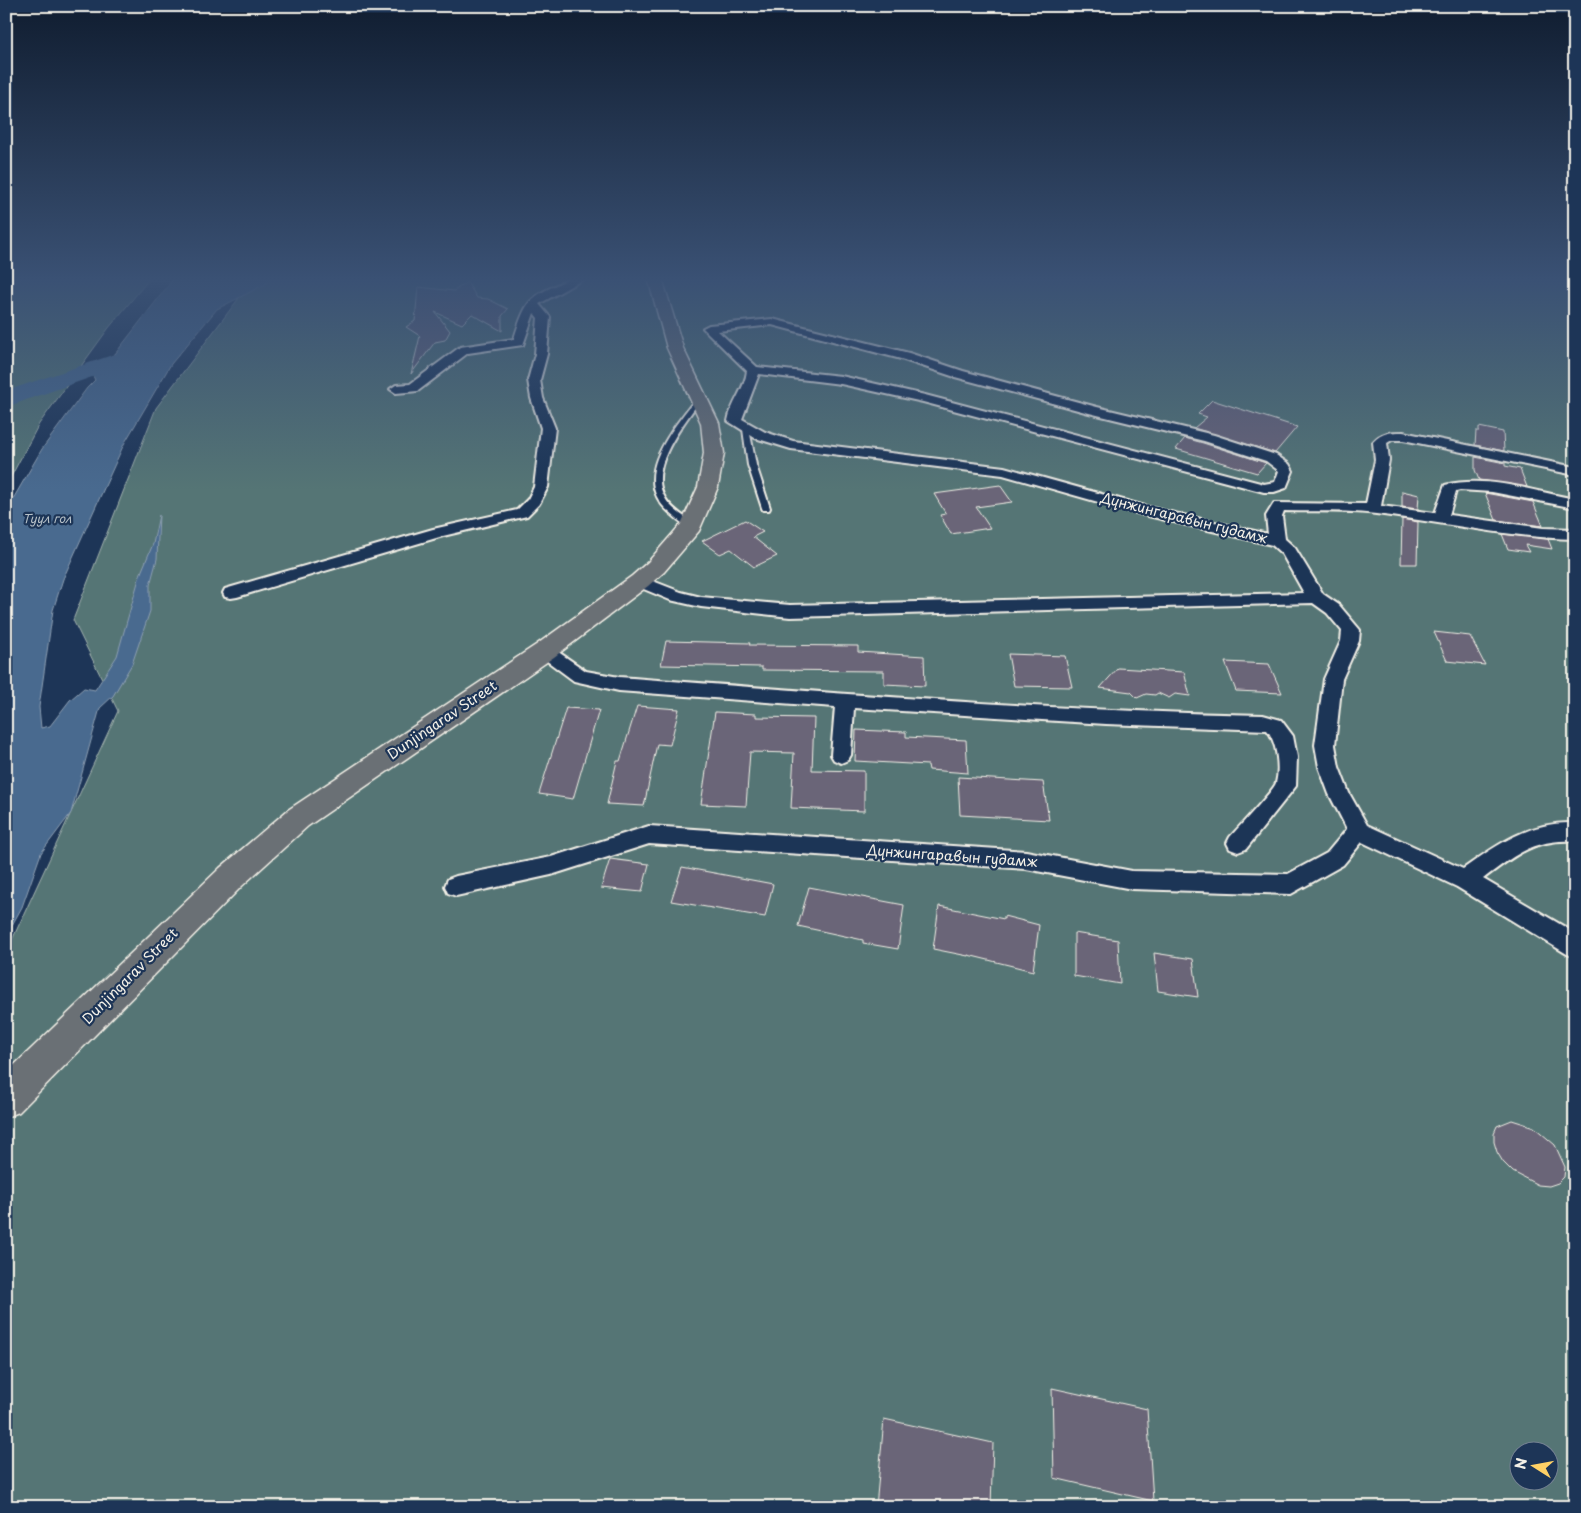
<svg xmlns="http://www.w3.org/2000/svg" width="1581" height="1513" viewBox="0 0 1581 1513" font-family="'Playpen Sans',sans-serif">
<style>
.green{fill:#547575;stroke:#a4b3ae;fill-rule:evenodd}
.water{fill:#4a6a8f;stroke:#8ea0b3}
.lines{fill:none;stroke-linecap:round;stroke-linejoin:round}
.river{fill:#4a6a8f;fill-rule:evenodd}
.building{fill:#6a6578;stroke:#f4f1e8}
.service-casing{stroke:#f4f1e8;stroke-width:4}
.minor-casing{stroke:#f4f1e8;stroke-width:4}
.primary-casing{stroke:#f4f1e8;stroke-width:3}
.service{fill:#1d3557;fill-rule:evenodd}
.minor{fill:#1d3557;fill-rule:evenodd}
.primary{fill:#6b6f75;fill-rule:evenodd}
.labels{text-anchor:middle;stroke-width:4.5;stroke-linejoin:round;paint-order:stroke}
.far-water-label{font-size:12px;font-style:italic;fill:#b8c2c9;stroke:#1d3557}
.street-label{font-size:14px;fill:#f4f1e8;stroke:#1d3557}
</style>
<rect width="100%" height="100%" fill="#1d3557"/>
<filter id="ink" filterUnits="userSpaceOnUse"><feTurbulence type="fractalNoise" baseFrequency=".02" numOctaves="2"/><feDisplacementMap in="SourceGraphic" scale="10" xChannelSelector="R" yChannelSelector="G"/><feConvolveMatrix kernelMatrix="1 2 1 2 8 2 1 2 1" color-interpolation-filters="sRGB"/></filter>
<g filter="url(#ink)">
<g class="green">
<polygon points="6,278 150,278 108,329 39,424 6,486"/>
<path d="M254 278H1575V1507H6V953L118 711 73 620 156 408ZM1518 1450H1548V1480H1518Z"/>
</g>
<polygon class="water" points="174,278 272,278 264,285 217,309 171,364 124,444 63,579 53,610 39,707 41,728 50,726 70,700 84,688 95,690 117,656 140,575 153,544 159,515 157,559 150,585 150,611 132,664 113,696 100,708 71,813 41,853 22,907 6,936 6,511 42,449 87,388 95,380 92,374 100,362 115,354"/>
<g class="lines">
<polygon class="river" points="130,349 138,351 142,356 138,361 6,407 6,391"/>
</g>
<g class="building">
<polygon points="467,282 477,298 488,299 508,309 502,316 502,331 472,314 462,324 435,312 450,331 445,340 435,342 411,374 420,336 406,327 415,321 418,287 454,291"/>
<polygon points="1212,400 1297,427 1275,453 1194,428 1207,417 1198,414"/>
<polygon points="1479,427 1503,432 1504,451 1475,445 1476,431 1479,431"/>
<polygon points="1185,438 1203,443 1266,463 1257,473 1176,449"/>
<polygon points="1475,457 1505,463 1505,466 1520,469 1527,487 1479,480 1475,470"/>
<polygon points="1000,485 1012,502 976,507 990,528 951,534 940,515 946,514 934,494"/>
<polygon points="1402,491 1419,495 1418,509 1402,507"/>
<polygon points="1485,493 1533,502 1543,526 1496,520"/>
<polygon points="1402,519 1418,522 1417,564 1401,564"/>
<polygon points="745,520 763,532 753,537 777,556 754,567 731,549 720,554 702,541"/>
<polygon points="1502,534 1548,539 1552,549 1525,545 1529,552 1508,549"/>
<polygon points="1434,632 1470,636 1485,665 1447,661"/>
<polygon points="666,641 750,643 749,645 858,646 858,652 924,656 925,686 884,684 884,671 762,670 762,667 661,665"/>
<polygon points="1008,654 1065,656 1072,687 1014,686"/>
<polygon points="1225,662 1269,664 1282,693 1236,691"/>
<polygon points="1118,668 1184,672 1190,696 1175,694 1169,698 1158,693 1155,695 1146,694 1137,698 1131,692 1100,688"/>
<polygon points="637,706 679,709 670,745 657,744 644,806 607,804 617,761 620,761"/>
<polygon points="566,708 599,710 573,799 539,794"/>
<polygon points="715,712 756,714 756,717 814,718 812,770 864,771 864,811 791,808 794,753 750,752 746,806 701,804"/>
<polygon points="856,730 906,732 906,737 966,740 968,773 929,770 928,765 855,761"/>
<polygon points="958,777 1043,782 1049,820 960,815"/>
<polygon points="610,859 649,864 642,892 601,888"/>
<polygon points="682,867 773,884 765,917 671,901"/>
<polygon points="809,887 904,905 898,949 863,943 863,940 798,926"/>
<polygon points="939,906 1004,919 1004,916 1039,925 1033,971 968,955 968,956 933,949"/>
<polygon points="1074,933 1118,940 1120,984 1074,976"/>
<polygon points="1154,953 1193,959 1198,997 1158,991"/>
<polygon points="1512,1120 1534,1127 1555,1145 1565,1167 1564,1177 1558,1183 1549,1186 1538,1185 1513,1172 1503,1162 1497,1152 1494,1142 1494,1133 1497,1126"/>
<polygon points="1052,1388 1147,1409 1153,1501 1054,1478"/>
<polygon points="884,1419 993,1443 991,1507 876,1507"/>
</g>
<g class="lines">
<defs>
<g id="service">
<path d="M697 397 702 398C685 422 646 468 665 498 671 509 684 516 694 524L695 526 691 528C683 525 676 518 669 512 629 477 674 428 697 397Z"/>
<polygon points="746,427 749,429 756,465 770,508 769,510 763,510 762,508 748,465 743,429"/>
</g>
<g id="minor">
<path d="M571 278H585L539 304 550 317 547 354 540 380 543 398 555 428 548 487 539 504 527 516 443 536 237 597 231 598 225 597 223 593 225 589 433 529 517 510 528 499 534 487 541 428 531 398 528 380 535 354 538 318 534 313 523 345 468 353 418 391 396 393 390 389 396 385 410 384 460 347 514 339C528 295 530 298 571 278Z"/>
<path d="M772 319 909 353 963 371 1097 407 1214 435 1276 455 1289 464 1293 471 1286 488 1274 492H1264L923 402 841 384 759 374 742 419 765 432 793 441 1004 467 1152 508 1268 534 1266 516 1274 503 1366 504 1375 460 1373 442C1382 432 1391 432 1403 432L1575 467V475L1403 440H1392L1387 443 1389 460 1381 506 1435 513 1445 485C1487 475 1534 491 1575 499V508L1492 492 1460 490 1456 491 1449 515 1543 528 1575 529V539C1507 537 1442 522 1376 514 1346 510 1314 512 1284 511L1282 516 1285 539 1295 548 1323 594 1339 605 1360 630 1359 641 1342 679 1335 745 1339 767 1349 793 1367 825 1463 869C1498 844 1530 821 1575 823V841C1535 838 1513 856 1483 879L1575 933V957L1567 954 1457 887 1362 842 1343 865 1291 894 1132 889 1026 869 649 844 551 875 456 896 448 893 445 886 448 879 456 876 551 857 649 826 1026 851 1132 871 1288 874 1327 853 1347 829 1329 794 1319 767 1315 745 1324 679 1341 641 1342 631 1327 613 1313 603 790 617 701 607 670 600 634 585 632 581 634 577 640 576 681 592 701 597 790 605 1304 593 1282 554 1272 545 1144 515 1003 475 791 449 755 438 728 421C731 403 745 389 747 371L703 328 709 325ZM772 325 901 359 955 377 1089 413 1204 441 1266 461 1279 471 1275 482 1264 484 925 395 841 376 757 367 718 331Z"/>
<path d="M545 645 551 647 586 671 619 677C833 693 1048 711 1263 715L1281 720 1293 736 1297 757 1296 786 1246 849 1238 852 1230 849 1227 843 1230 837C1238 828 1274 790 1276 783 1280 768 1277 742 1267 730L1106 724 854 708 851 755 848 760 841 763 834 760 831 755 835 707 619 691 574 681 539 655 536 651 539 647Z"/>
</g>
<polygon id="primary" points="648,278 662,278 683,348 719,423 724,453 718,487 699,531 664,572 648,586 554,657 308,826 242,886 19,1112 6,1117 6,1073 220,868 288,810 536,645 632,576 648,562 681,524 698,487 704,453 701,423 667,348"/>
</defs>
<use href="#service" class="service-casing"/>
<use href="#minor" class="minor-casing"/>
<use href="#primary" class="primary-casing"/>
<use href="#service" class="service"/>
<use href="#minor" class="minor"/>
<use href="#primary" class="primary"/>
</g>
</g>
<linearGradient id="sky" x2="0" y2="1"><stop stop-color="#101d30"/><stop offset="0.57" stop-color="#3a5174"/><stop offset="1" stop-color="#3a5174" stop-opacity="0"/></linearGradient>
<rect width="1581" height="490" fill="url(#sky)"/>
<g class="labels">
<g class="far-water-label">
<text x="47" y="523">Туул гол</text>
</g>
<g class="street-label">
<text transform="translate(1184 518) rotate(14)" y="5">Дүнжингаравын гудамж</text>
<text transform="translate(442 720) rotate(-34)" y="5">Dunjingarav Street</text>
<text transform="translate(952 856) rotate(4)" y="5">Дүнжингаравын гудамж</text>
<text transform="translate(130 976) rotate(-45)" y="5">Dunjingarav Street</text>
</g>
</g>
<rect width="1581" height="1513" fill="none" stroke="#1d3557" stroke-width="25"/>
<rect x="12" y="12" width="1556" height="1488" fill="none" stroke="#f4f1e8" stroke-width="2" filter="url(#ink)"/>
<g transform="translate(1534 1466) rotate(281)"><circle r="24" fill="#1d3557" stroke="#738091"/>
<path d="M0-4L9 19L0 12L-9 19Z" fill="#ffd166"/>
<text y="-8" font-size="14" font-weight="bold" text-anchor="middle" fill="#f4f1e8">N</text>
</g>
</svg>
